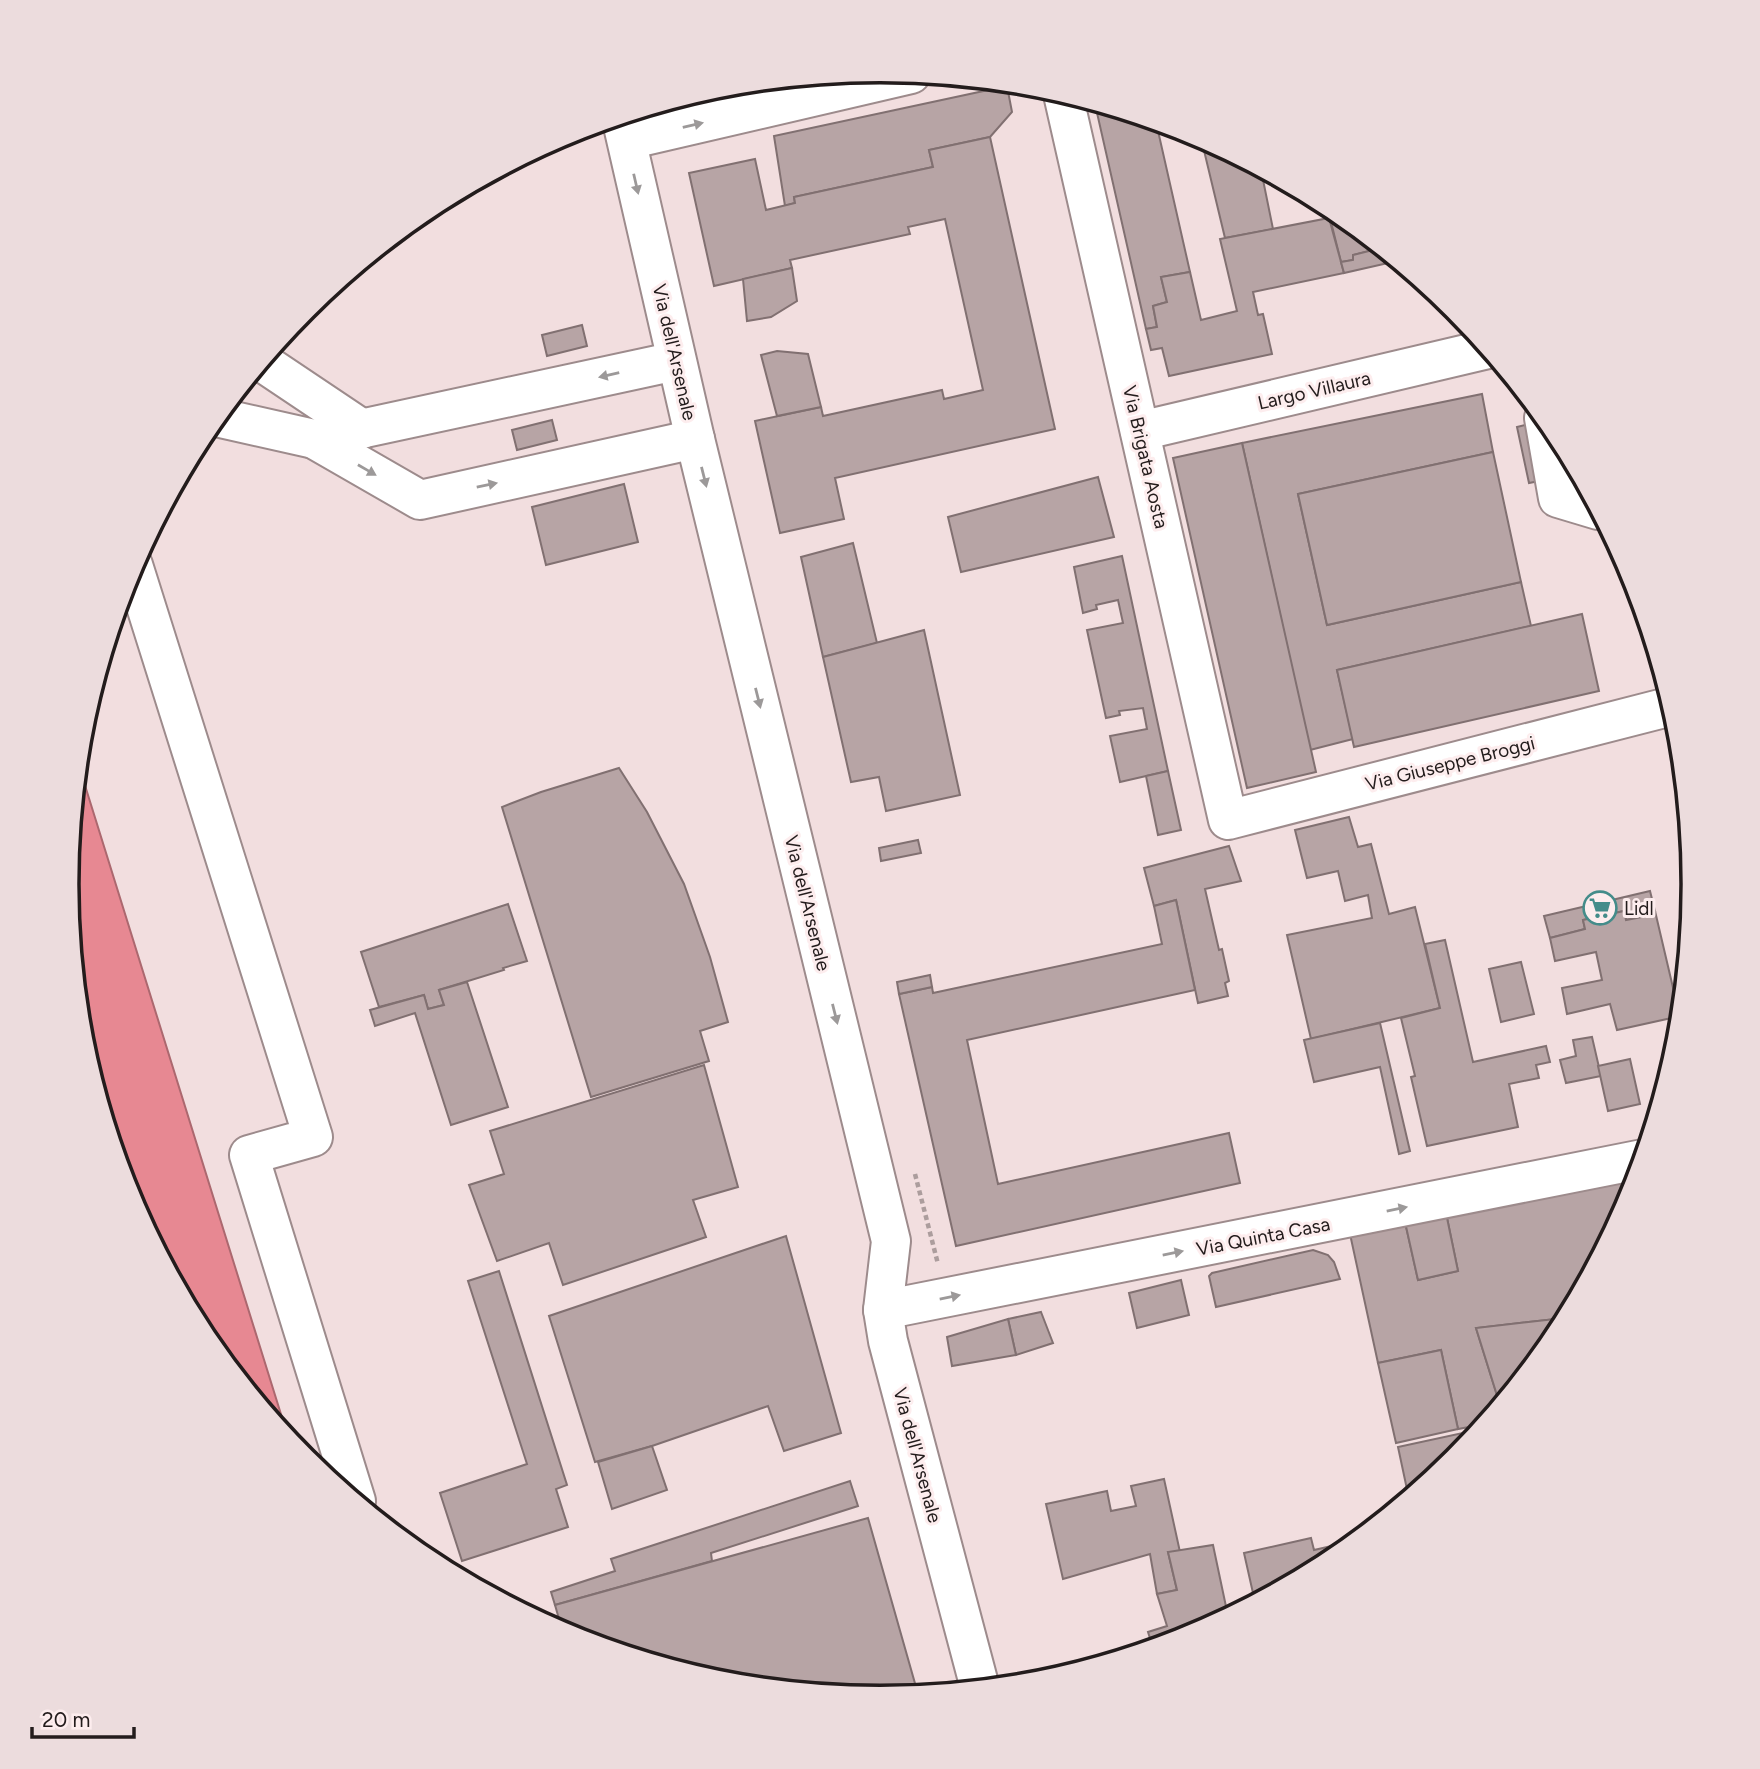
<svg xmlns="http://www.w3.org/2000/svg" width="1760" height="1769" viewBox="0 0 1760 1769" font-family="Figtree,sans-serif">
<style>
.water{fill:#e78892;stroke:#ac686f;stroke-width:2}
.building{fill:#b7a4a5;stroke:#817071;stroke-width:2}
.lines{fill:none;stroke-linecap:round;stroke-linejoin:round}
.minor-casing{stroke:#9d8b8c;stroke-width:42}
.path{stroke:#ac9d9d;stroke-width:4.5;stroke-dasharray:5 3.5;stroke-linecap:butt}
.minor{stroke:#fff;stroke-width:38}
.oneway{fill:#9c9999}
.labels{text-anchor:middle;stroke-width:6;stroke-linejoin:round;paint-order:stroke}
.street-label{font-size:19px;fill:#231c1c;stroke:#fdedee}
.poi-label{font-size:19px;fill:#231c1c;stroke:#fdedee;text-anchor:start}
.rim{fill:none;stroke:#231c1c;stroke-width:3.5}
</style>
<rect width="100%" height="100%" fill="#f2dedf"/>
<polygon class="water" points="78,763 289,1440 203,1336 128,1195 82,1043 67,884"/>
<g class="building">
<polygon points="1007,86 1012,112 990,137 929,150 933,167 794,197 795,203 785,206 774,136"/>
<polygon points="1095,104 1156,122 1190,272 1161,277 1167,302 1153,306 1157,327 1146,329"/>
<polygon points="990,137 1055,429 835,478 844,519 780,533 755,421 821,407 823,416 942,390 944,399 983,390 945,219 908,227 910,234 790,260 792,268 714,286 689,173 755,159 766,210 795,203 794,197 933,167 929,150"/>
<polygon points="1201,138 1261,170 1273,229 1225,238"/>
<polygon points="1333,209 1381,248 1353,255 1353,260 1341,262 1328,210"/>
<polygon points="1329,218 1344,273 1253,292 1258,315 1263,314 1272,354 1169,376 1162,348 1151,350 1146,329 1157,327 1153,306 1167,302 1161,277 1190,272 1201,320 1237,311 1220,239"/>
<polygon points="1381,248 1397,261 1344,273 1341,262 1353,260 1353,255"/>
<polygon points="792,268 797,301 771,317 747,321 743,279"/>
<polygon points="582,325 587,346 547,356 542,335"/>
<polygon points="777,351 808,354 821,407 777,416 761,355"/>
<polygon points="1482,394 1493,452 1298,494 1327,625 1521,582 1531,626 1337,670 1353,739 1310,750 1242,443"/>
<polygon points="552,420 557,440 517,450 512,430"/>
<polygon points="1546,420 1557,433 1571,461 1574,474 1529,483 1517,427"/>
<polygon points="1242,443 1316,772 1247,788 1173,458"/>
<polygon points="1493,452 1521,582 1327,625 1298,494"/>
<polygon points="1098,477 1114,537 961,572 948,517"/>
<polygon points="624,484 638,542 546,565 532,507"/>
<polygon points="853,543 877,643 823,657 801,557"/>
<polygon points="1122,556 1168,771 1120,782 1110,736 1147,729 1143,708 1119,711 1120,715 1106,718 1087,630 1123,623 1118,600 1096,605 1097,609 1083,613 1074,567"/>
<polygon points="1582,614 1599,691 1354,747 1337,670"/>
<polygon points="924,630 960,795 886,811 879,777 851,782 823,657"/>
<polygon points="619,768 647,812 684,884 710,957 728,1022 700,1031 709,1061 591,1097 502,807 541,792"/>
<polygon points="1168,771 1181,830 1158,835 1146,776"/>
<polygon points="1349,817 1358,847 1371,844 1389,914 1415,907 1440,1008 1311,1039 1287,935 1372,918 1368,895 1345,901 1338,871 1307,878 1295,830"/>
<polygon points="918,840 921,853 881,861 879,848"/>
<polygon points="1229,846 1241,881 1205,889 1219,950 1222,949 1229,981 1225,983 1228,996 1198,1003 1176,900 1154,906 1144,868"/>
<polygon points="1650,891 1655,911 1646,913 1647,916 1626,920 1624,911 1583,920 1585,929 1550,938 1544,916"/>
<polygon points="1176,900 1195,990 967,1040 998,1184 1229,1133 1240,1183 956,1246 899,994 932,987 933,993 1162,944 1154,906"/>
<polygon points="508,904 527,961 503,968 504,970 439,990 444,1005 428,1009 424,995 379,1007 361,952"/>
<polygon points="1624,911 1626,920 1647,916 1646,913 1655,911 1678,1009 1673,1011 1676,1017 1617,1030 1610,1004 1567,1014 1562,988 1602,980 1596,952 1555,961 1550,938 1585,929 1583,920"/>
<polygon points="1445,940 1473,1062 1546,1046 1550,1062 1536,1065 1539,1078 1509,1084 1518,1127 1427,1146 1411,1077 1415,1076 1401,1018 1440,1008 1425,944"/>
<polygon points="1521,962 1534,1014 1501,1022 1489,969"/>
<polygon points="930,975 932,987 899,994 897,982"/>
<polygon points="467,982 508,1107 451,1125 415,1013 375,1026 370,1010 424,995 428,1009 444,1005 439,990"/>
<polygon points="1380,1023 1410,1151 1399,1154 1380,1067 1314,1082 1304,1040"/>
<polygon points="1592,1037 1601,1076 1566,1083 1560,1060 1576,1056 1573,1040"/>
<polygon points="1630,1059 1640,1104 1608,1111 1598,1066"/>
<polygon points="704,1065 738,1187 693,1200 706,1237 563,1285 549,1243 497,1261 469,1185 504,1174 490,1131"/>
<polygon points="1639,1171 1631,1196 1558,1333 1555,1319 1476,1328 1500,1405 1485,1424 1458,1429 1441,1350 1378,1363 1350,1234 1405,1222 1418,1280 1458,1271 1446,1213"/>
<polygon points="1446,1213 1458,1271 1418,1280 1405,1222"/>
<polygon points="786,1236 841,1433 784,1451 768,1406 652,1446 595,1462 549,1316"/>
<polygon points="1313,1250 1328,1255 1334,1262 1340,1279 1216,1307 1209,1276 1212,1273"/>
<polygon points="499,1271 567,1485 556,1489 568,1527 462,1561 440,1493 527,1464 468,1281"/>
<polygon points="1181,1280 1189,1315 1137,1328 1129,1293"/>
<polygon points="1041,1312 1053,1343 1016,1355 1008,1319"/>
<polygon points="1008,1319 1016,1355 952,1366 947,1337"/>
<polygon points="1555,1319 1558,1333 1556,1337 1500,1405 1476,1328"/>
<polygon points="1441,1350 1458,1429 1396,1443 1378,1363"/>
<polygon points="1481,1429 1455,1460 1416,1492 1408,1494 1398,1447"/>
<polygon points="652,1446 667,1490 612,1509 598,1462"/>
<polygon points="1164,1479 1180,1552 1168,1552 1177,1590 1157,1594 1150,1554 1063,1579 1046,1504 1107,1491 1111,1511 1136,1506 1131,1486"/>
<polygon points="850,1481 858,1506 711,1553 712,1561 555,1605 551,1592 615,1571 611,1559"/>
<polygon points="868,1518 918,1694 880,1698 721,1682 563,1633 555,1605"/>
<polygon points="1311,1538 1314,1550 1358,1540 1332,1561 1255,1602 1244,1553"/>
<polygon points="1213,1545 1228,1616 1191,1636 1153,1648 1148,1632 1167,1626 1157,1594 1177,1590 1168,1552"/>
</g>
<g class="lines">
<defs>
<g id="minor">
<polyline points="1063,94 1228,820 1672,706"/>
<polyline points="621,117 695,439 891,1241 883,1310 888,1341 980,1688"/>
<polyline points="627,140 911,74"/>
<polyline points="262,362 362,429"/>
<polyline points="216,417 314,439 420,500 695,439"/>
<polyline points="1544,418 1558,498 1598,510"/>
<polyline points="1140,431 1488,349"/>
<polyline points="314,439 676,361"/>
<polyline points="133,565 313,1137 249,1155 356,1501"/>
<polyline points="883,1310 1643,1159"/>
</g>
</defs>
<use href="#minor" class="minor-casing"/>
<polyline class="path" points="915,1174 938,1264"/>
<use href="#minor" class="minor"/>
</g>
<defs><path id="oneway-solid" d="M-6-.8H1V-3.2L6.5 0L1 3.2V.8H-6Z" transform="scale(1.75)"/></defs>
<g class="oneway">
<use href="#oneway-solid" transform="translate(693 125) rotate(-13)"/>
<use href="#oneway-solid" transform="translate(636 184) rotate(77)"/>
<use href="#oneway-solid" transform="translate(609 375) rotate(167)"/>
<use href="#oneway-solid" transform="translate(367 470) rotate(30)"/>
<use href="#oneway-solid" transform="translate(704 477) rotate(76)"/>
<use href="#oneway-solid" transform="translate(487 485) rotate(-12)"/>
<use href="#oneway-solid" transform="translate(758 698) rotate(76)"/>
<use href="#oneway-solid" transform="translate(835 1014) rotate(76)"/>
<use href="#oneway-solid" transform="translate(1397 1209) rotate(-11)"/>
<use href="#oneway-solid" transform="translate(1173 1253) rotate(-11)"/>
<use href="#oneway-solid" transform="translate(950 1297) rotate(-11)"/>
</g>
<defs>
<symbol id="supermarket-ring" viewBox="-11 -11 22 22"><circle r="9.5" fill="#fdedee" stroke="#448c8a" stroke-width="1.5"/><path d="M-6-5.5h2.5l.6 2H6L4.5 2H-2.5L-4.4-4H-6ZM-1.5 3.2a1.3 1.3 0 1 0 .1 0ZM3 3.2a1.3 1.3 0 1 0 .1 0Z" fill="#448c8a"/></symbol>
</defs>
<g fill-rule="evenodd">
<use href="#supermarket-ring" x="1581" y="889" width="38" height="38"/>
</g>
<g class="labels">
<g class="street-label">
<text transform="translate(675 352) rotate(77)" y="7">Via dell'Arsenale</text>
<text transform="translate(1314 390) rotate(-13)" y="7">Largo Villaura</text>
<text transform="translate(1146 457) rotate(77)" y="7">Via Brigata Aosta</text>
<text transform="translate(1450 763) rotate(-14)" y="7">Via Giuseppe Broggi</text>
<text transform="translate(808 903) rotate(76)" y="7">Via dell'Arsenale</text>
<text transform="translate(1263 1236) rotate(-11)" y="7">Via Quinta Casa</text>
<text transform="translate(918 1455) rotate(75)" y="7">Via dell'Arsenale</text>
</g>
<g class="poi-label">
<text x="1624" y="915">Lidl</text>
</g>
</g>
<path d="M0 0H1760V1769H0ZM79 884a801 801 0 1 1 1602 0a801 801 0 1 1-1602 0Z" fill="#ecdcdd" fill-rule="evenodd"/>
<path class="rim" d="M79 884a801 801 0 1 1 1602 0a801 801 0 1 1-1602 0Z"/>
<path d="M32 1727v10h102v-10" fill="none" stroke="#231c1c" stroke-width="3.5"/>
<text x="42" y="1727" font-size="21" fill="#231c1c" stroke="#fdedee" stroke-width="5" paint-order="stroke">20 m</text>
</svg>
